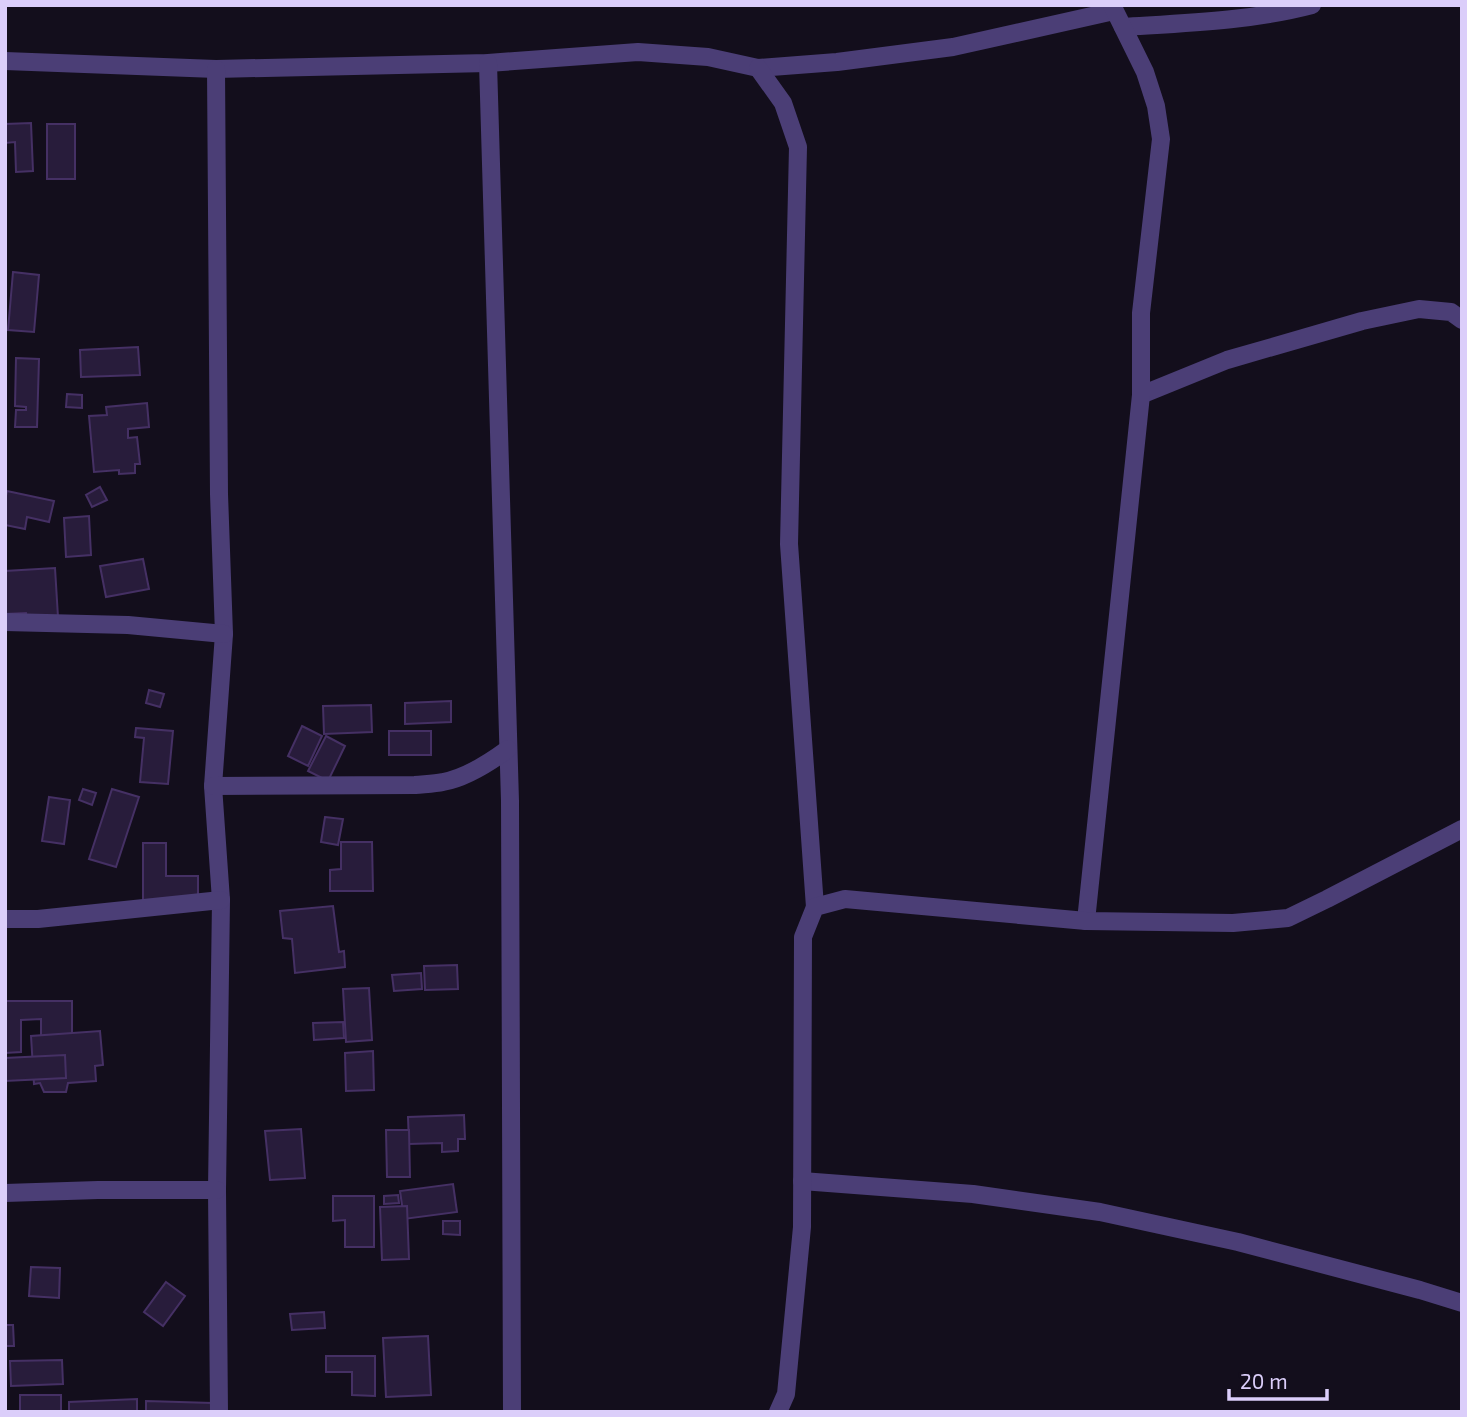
<svg xmlns="http://www.w3.org/2000/svg" width="1467" height="1417" viewBox="0 0 1467 1417" font-family="'Exo 2',sans-serif">
<style>
.building{fill:#281c3b;stroke:#453064;stroke-width:2}
.lines{fill:none;stroke-linecap:round;stroke-linejoin:round}
.minor{stroke:#4b3e76;stroke-width:18}
</style>
<rect width="100%" height="100%" fill="#130e1c"/>
<g class="building">
<polygon points="31,123 33,171 16,172 15,142 5,143 5,124"/>
<rect x="47" y="124" width="28" height="55"/>
<polygon points="13,272 39,275 34,332 8,330"/>
<polygon points="138,347 140,375 81,377 80,350"/>
<polygon points="16,358 39,359 37,427 15,427 16,410 26,410 26,407 15,406"/>
<polygon points="67,394 82,395 82,408 66,407"/>
<polygon points="147,403 149,427 128,429 128,438 137,437 140,464 135,464 135,473 119,474 119,470 94,472 89,416 107,415 106,407"/>
<polygon points="100,487 107,500 92,507 86,495"/>
<polygon points="7,491 54,501 49,522 27,517 25,529 5,525 5,500"/>
<polygon points="89,516 91,555 66,557 64,518"/>
<polygon points="143,559 149,589 106,597 100,566"/>
<polygon points="55,568 58,617 27,619 26,613 5,614 5,571"/>
<polygon points="149,690 164,694 160,707 146,703"/>
<polygon points="451,701 451,722 405,724 405,703"/>
<polygon points="371,705 372,732 324,734 323,706"/>
<polygon points="302,726 322,736 308,766 288,756"/>
<polygon points="136,728 173,731 168,784 140,782 144,738 135,737"/>
<rect x="389" y="731" width="42" height="24"/>
<polygon points="326,736 345,746 328,781 308,771"/>
<polygon points="83,789 96,793 92,805 79,800"/>
<polygon points="112,789 139,797 116,867 89,859"/>
<polygon points="49,797 70,800 64,844 42,841"/>
<polygon points="325,817 343,819 338,845 321,842"/>
<polygon points="341,842 372,842 373,891 330,891 330,870 341,869"/>
<polygon points="143,843 166,843 166,876 198,876 198,904 143,903"/>
<polygon points="333,906 339,952 344,951 345,967 295,973 292,939 283,938 280,911"/>
<polygon points="457,965 458,989 425,990 424,966"/>
<polygon points="421,973 422,989 394,991 392,975"/>
<polygon points="369,988 372,1040 346,1042 343,989"/>
<polygon points="5,1001 72,1001 72,1055 41,1054 41,1019 21,1020 21,1052 5,1053"/>
<polygon points="343,1022 344,1038 314,1040 313,1023"/>
<polygon points="100,1031 103,1065 95,1066 96,1081 68,1083 66,1092 44,1092 40,1083 34,1084 31,1036"/>
<polygon points="373,1051 374,1090 346,1091 345,1053"/>
<polygon points="65,1055 66,1078 5,1081 5,1058"/>
<polygon points="464,1115 465,1139 458,1139 458,1151 442,1152 442,1143 409,1144 408,1117"/>
<polygon points="301,1129 305,1178 270,1180 265,1131"/>
<polygon points="386,1130 409,1130 410,1177 387,1177"/>
<polygon points="453,1184 457,1212 404,1219 400,1191"/>
<polygon points="398,1195 399,1203 384,1204 384,1196"/>
<polygon points="333,1196 374,1196 374,1247 345,1247 345,1220 333,1221"/>
<polygon points="407,1206 409,1259 382,1260 380,1207"/>
<polygon points="443,1221 460,1221 460,1235 443,1234"/>
<polygon points="31,1267 60,1268 59,1298 29,1296"/>
<polygon points="166,1282 185,1296 163,1326 144,1312"/>
<polygon points="324,1312 325,1328 292,1330 290,1314"/>
<polygon points="5,1325 13,1325 14,1346 5,1346"/>
<polygon points="428,1336 431,1395 386,1397 383,1338"/>
<polygon points="326,1356 375,1356 375,1396 352,1395 352,1372 326,1372"/>
<polygon points="62,1360 63,1384 11,1386 10,1361"/>
<rect x="20" y="1395" width="41" height="17"/>
<polygon points="137,1399 137,1412 69,1412 69,1402"/>
<polygon points="146,1401 212,1403 212,1412 146,1412"/>
</g>
<g class="lines">
<g class="minor">
<path d="M1123 27C1186 23 1251 21 1312 5"/>
<polyline points="5,61 216,69 488,63 638,52 708,57 758,68 837,62 953,47 1114,11"/>
<polyline points="488,63 510,801 512,1412"/>
<polyline points="758,68 783,103 798,147 789,544 815,907"/>
<polyline points="216,69 219,494 224,634 213,786 221,900 217,1190 219,1412"/>
<polyline points="1141,395 1227,360 1362,321 1419,309 1451,312 1462,320"/>
<polyline points="5,622 128,625 224,634"/>
<path d="M213 786 415 785C424 784 434 784 443 782 466 778 489 763 508 749"/>
<polyline points="5,919 38,919 221,900"/>
<polyline points="1086,921 1141,395 1141,313 1161,139 1156,106 1145,72 1112,5"/>
<polyline points="802,1181 973,1194 1100,1212 1238,1242 1420,1290 1462,1303"/>
<polyline points="5,1193 98,1190 217,1190"/>
<polyline points="778,1412 786,1394 802,1227 803,937 815,907 845,899 1086,921 1233,923 1288,918 1327,899 1462,829"/>
</g>
</g>
<rect width="1467" height="1417" fill="none" stroke="#dbcefa" stroke-width="14"/>
<path d="M1229 1389v10h98v-10" fill="none" stroke="#dbcefa" stroke-width="3.5"/>
<text x="1240" y="1389" font-size="21" fill="#dbcefa" stroke="#130e1c" stroke-width="5" paint-order="stroke">20 m</text>
</svg>
